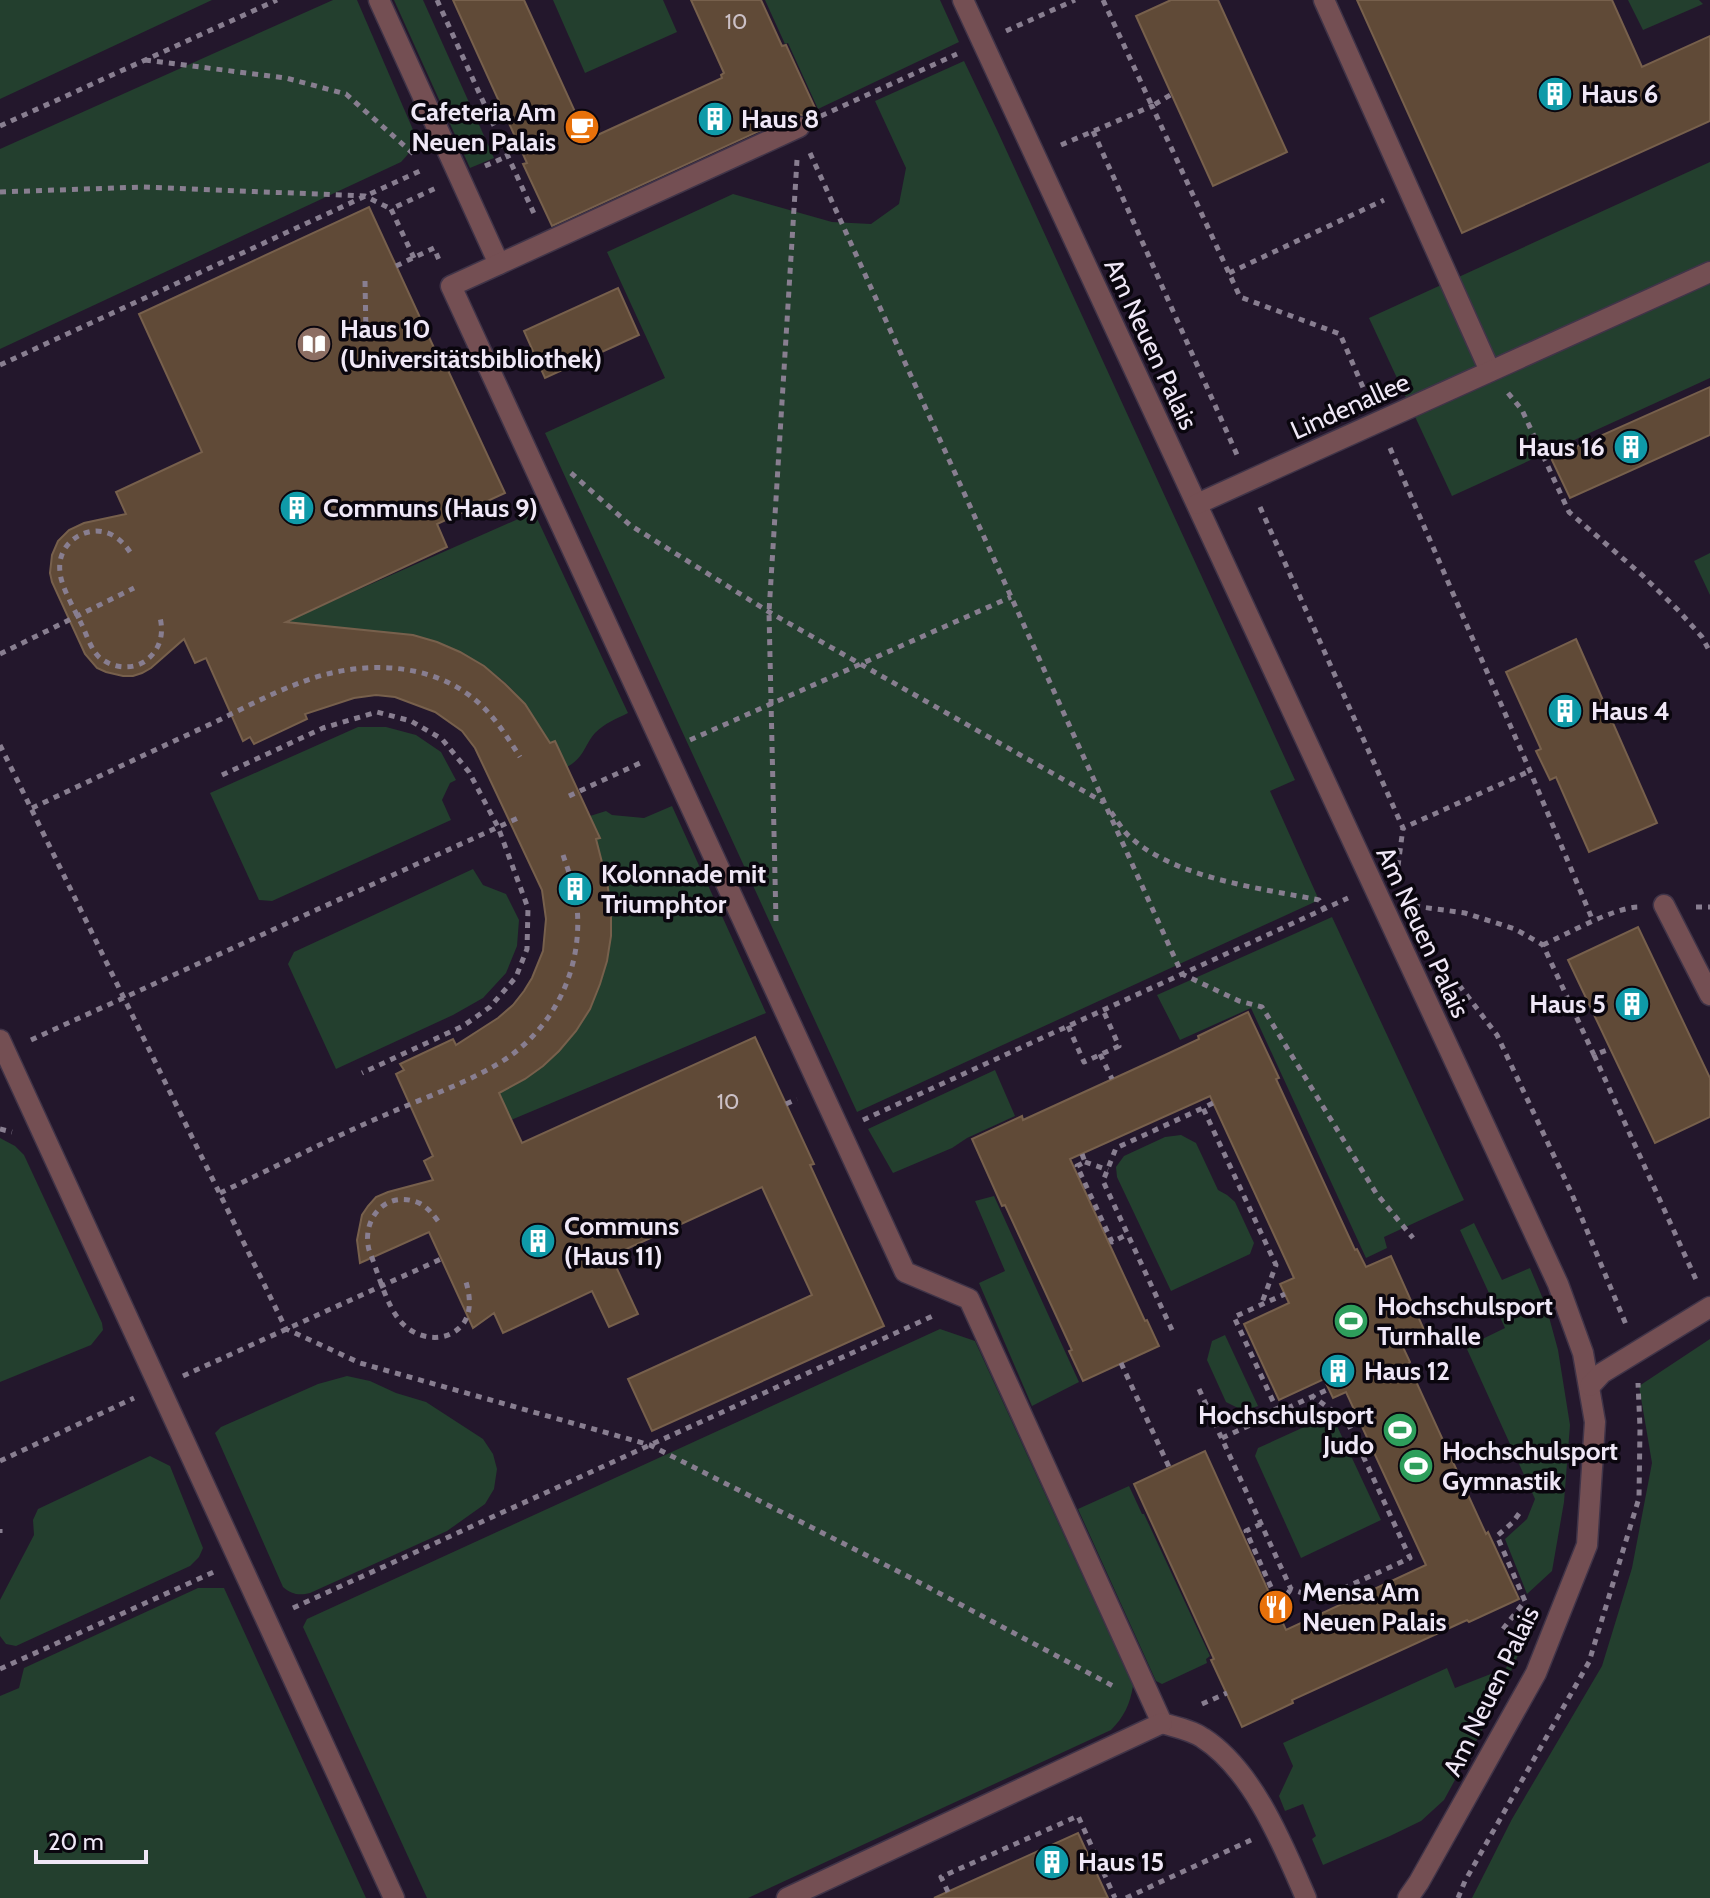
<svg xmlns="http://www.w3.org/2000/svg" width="1710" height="1898" viewBox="0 0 1710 1898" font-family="Cabin,sans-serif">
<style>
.green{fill:#233f2e}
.building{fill:#604a37;stroke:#77604c;stroke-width:2}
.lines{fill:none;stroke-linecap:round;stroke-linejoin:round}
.minor-casing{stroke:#403448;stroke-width:23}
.path{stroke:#887e90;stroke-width:5;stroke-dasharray:6 6;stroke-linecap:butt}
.minor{stroke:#744f53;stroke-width:20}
.labels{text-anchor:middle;stroke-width:7;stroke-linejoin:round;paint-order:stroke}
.number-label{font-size:22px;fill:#cbc0c6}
.poi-label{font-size:26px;font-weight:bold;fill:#efe7f6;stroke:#0a060e;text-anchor:start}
.street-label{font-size:26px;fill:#efe7f6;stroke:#0a060e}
</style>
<rect width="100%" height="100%" fill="#23172c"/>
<g class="green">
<polygon points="0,0 212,0 0,99"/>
<path d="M333 0H357L414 132C414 145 411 152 401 162L0 349V149Z"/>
<polygon points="394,0 423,0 494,158 470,168"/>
<polygon points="553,0 663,0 677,32 585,73"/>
<polygon points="765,0 940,0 959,42 818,109 788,43 785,44"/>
<polygon points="1628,0 1699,0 1703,4 1643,30"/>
<polygon points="964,61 997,130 1295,780 1270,791 1319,900 857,1112 545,433 665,378 607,252 733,194 832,222 871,224 899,204 906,168 875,101"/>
<polygon points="1710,162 1710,378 1452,496 1369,318"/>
<path d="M534 512 628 713C616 719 605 723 595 733 583 747 585 757 567 767L555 741 547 743C540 731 534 717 525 705 504 675 470 656 437 642L283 623Z"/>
<polygon points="1710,553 1710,595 1694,561"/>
<polygon points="358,727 386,727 416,735 441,752 456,780 450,783 442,800 451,820 272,901 259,900 210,793"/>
<path d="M672 806 766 1013 511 1120 474 1102C498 1091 524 1082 544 1065 597 1020 621 949 607 881 604 867 598 854 592 841L600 837 590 816 606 811 612 815 644 818Z"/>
<polygon points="473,869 483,885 506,894 519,920 517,946 506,973 483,998 453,1015 336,1069 288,964 294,952"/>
<polygon points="1332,917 1464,1200 1384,1237 1387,1248 1366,1258 1251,1008 1180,1040 1157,995"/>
<polygon points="995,1070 1015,1116 967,1138 952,1148 893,1173 868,1129"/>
<polygon points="1181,1135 1196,1143 1218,1190 1227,1195 1235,1202 1254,1243 1250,1254 1171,1291 1117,1177 1116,1167 1124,1156 1165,1137"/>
<polygon points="0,1138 15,1146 24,1155 102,1323 103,1330 91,1345 0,1382"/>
<polygon points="994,1196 1079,1382 1032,1406 979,1283 1005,1271 975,1201"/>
<polygon points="1474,1223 1502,1280 1530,1268 1546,1306 1558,1350 1570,1425 1564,1502 1552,1571 1527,1594 1505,1539 1527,1519 1535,1499 1466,1347 1505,1328 1460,1230"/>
<path d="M940 1329 975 1341 1133 1686C1130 1704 1124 1717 1111 1730L748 1898H427L303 1627 307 1619Z"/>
<polygon points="1225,1335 1258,1406 1244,1411 1226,1402 1207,1360 1212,1341"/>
<polygon points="1710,1339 1710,1898 1472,1898 1512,1819 1602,1666 1632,1568 1652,1463 1639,1386"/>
<path d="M347 1376 370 1381 396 1393 426 1402 483 1439 493 1454 497 1469 494 1489 485 1504 447 1531 310 1593C299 1596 291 1594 283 1587L215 1433 221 1427 318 1384Z"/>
<polygon points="1324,1418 1329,1418 1337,1426 1381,1520 1301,1558 1255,1456 1258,1448"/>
<polygon points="150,1456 170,1466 203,1548 199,1557 190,1566 16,1646 6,1644 0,1636 0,1600 34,1535 33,1520 38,1509"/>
<polygon points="1129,1486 1142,1514 1144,1514 1210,1656 1206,1659 1207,1663 1162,1684 1156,1681 1078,1509"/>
<polygon points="198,1588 224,1588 366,1898 0,1898 0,1696 19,1688 24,1668"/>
<polygon points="1526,1637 1497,1703 1444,1800 1421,1821 1390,1836 1323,1865 1312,1839 1316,1836 1303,1804 1285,1811 1279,1796 1293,1766 1283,1743 1447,1668 1455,1688 1506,1668 1521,1640"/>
</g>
<g class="building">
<polygon points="453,0 524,0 586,136 590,134 591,138 722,78 721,75 724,73 691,0 761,0 782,46 786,45 816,110 804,115 794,115 552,226 523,164 527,163"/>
<polygon points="1171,0 1218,0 1287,152 1213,186 1136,16"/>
<polygon points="1357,0 1612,0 1642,67 1710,36 1710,121 1462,233"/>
<polygon points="369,207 441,363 443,368 446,366 505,493 437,524 447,547 286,622 413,635 437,642 460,652 484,666 505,684 525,704 550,743 555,741 600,838 596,839 607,882 611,908 611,936 607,961 600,984 590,1009 576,1031 559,1051 543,1066 525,1079 499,1093 522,1143 755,1037 814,1164 810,1165 884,1326 652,1431 628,1379 812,1295 762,1187 611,1256 638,1314 609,1327 592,1291 503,1333 494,1313 473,1328 429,1232 360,1263 357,1240 362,1215 368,1206 376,1197 388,1192 433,1180 424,1161 433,1156 396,1074 404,1070 400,1064 453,1039 456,1045 498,1018 513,1005 524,991 532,978 543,951 546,919 542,890 475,748 462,731 435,712 395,697 376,695 354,698 305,714 307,719 254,744 250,737 243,741 206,658 195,663 184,639 151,668 142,673 133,676 123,676 106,672 97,668 85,654 52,582 50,573 52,555 58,541 69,530 84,523 126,514 116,492 202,452 139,314"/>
<polygon points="618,288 639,335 545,378 524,331"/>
<polygon points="1710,387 1710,435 1570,498 1551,458"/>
<polygon points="1576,639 1657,823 1589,852 1556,777 1550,780 1536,751 1541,749 1506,672"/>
<polygon points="1638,927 1710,1078 1710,1117 1655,1143 1568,960"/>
<polygon points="1248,1012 1279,1078 1276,1079 1355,1250 1357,1249 1366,1267 1391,1256 1425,1332 1401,1343 1410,1362 1408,1364 1486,1534 1488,1532 1519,1599 1469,1622 1467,1620 1292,1700 1293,1703 1242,1727 1211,1660 1214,1659 1134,1484 1205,1451 1286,1630 1426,1565 1346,1392 1333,1398 1324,1379 1279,1400 1244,1324 1289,1303 1280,1284 1294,1278 1210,1096 1070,1159 1145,1321 1147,1320 1159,1346 1083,1381 1069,1351 1072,1350 1005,1205 1002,1206 972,1139 1022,1116 1023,1120 1165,1055 1199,1039 1198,1036"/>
<polygon points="1078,1833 1108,1898 934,1898"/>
</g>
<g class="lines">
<defs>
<g id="minor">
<polyline points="379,0 499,264"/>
<polyline points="963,0 1558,1284 1583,1353 1595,1422 1587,1545 1536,1673 1419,1882 1408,1898"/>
<polyline points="1324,0 1490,371"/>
<path d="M799 127 451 286 905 1272 969 1299 1162 1723C1175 1727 1192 1730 1203 1738 1253 1770 1283 1845 1306 1898"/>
<polyline points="1197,504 1710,272"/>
<polyline points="1664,905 1710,995"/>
<polyline points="0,1040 394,1898"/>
<polyline points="1590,1386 1602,1373 1710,1307"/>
<polyline points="787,1898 1162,1723"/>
</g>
</defs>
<use href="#minor" class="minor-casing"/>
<g class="path">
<polyline points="437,0 536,218"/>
<polyline points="1103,0 1152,106 1172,94"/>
<polyline points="1006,31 1075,0"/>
<polyline points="145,60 286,78 346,94 417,157"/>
<polyline points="821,116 957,54"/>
<polyline points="0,126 277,0"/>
<polyline points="1093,131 1238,457"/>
<polyline points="1061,145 1152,106 1240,297 1340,334 1368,399"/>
<polyline points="810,153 1182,974 1239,1001 1262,1007 1376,1193 1413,1238"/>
<polyline points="485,166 508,156"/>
<polyline points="0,192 143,187 365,196 391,209"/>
<polyline points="414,258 391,209 436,188"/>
<polyline points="396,266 434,248 439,260"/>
<polyline points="1229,273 1384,200"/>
<polyline points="365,281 366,334"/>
<polyline points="0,365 424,169"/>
<polyline points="1508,393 1522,410 1569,512 1642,575 1678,610 1702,637 1710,652"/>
<polyline points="1390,448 1530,771 1593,921"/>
<polyline points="571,473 630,525 769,612 1103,802"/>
<polyline points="1260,507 1403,828 1530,771"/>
<path d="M130 552C122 540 111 531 96 531 74 532 57 550 60 572 61 587 75 610 81 623 87 635 92 654 103 660 116 669 137 670 149 658 162 646 164 630 159 614"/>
<polyline points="0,654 134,588"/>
<polyline points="690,740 1011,597"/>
<polyline points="0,745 286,1329 360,1363 650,1445 909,1577 1113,1686"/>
<polyline points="222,775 323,728 377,712 411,721 442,739 469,772 498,827 528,908 527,949 516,977 490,1007 463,1026 362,1073"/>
<polyline points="569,796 640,763"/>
<path d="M32 808C92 780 152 751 213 723 242 709 272 693 302 682 359 660 432 660 480 704 496 719 508 738 520 757"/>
<path d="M1111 812C1117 820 1123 831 1130 837 1177 879 1260 888 1319 900L1324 909"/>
<polyline points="1398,866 1403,828"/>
<polyline points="1414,906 1465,913 1515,929 1543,945 1594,1055 1610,1049"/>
<polyline points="1696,907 1710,907"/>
<polyline points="776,921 769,612 797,160"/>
<path d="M1543 945C1567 934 1613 908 1638 907"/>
<polyline points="1450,984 1456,981 1497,1035 1571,1192 1627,1327"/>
<polyline points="1068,1026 1084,1062 1119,1046 1103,1010"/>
<polyline points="31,1040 518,818"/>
<polyline points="1100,1054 1112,1079"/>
<polyline points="1594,1055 1698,1284"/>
<polyline points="1213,1103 1203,1108 1276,1265 1261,1305"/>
<polyline points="786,1104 797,1099"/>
<polyline points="863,1120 1348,898"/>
<polyline points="0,1129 12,1132"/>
<polyline points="1082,1154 1085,1162 1077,1166 1112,1242 1128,1234"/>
<polyline points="1085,1162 1108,1170"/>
<path d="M220 1193C275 1167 329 1139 385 1115 423 1098 465 1084 501 1062 554 1029 583 969 577 907 575 889 569 872 563 855"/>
<path d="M438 1221C432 1213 427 1207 419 1203 387 1189 361 1218 369 1250 378 1272 386 1306 402 1323 418 1340 447 1344 463 1324 472 1312 470 1295 466 1282"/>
<polyline points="1172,1330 1103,1181 1116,1148 1203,1108"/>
<polyline points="1121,1363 1169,1467"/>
<polyline points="183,1376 441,1259"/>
<polyline points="1199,1389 1291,1589 1320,1599 1410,1558 1347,1421 1312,1396"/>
<polyline points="1278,1412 1234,1317 1285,1294"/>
<polyline points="1222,1438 1329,1389"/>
<polyline points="0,1461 134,1398"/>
<polyline points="1261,1524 1246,1531 1279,1605 1276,1607"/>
<polyline points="0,1529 0,1533"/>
<polyline points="1279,1605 1291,1589"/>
<polyline points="293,1608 935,1315"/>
<polyline points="1503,1629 1525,1601 1497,1536 1512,1523 1521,1511"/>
<polyline points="0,1669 216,1571"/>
<polyline points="1202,1704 1227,1693"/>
<polyline points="948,1892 941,1877 1078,1816 1115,1898"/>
<polyline points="1126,1898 1251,1840"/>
<polyline points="1458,1898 1465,1881 1589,1662 1639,1498 1640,1428 1638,1383"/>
</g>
<use href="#minor" class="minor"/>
</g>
<defs>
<symbol id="building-disc" viewBox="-11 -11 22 22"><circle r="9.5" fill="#0f9aa8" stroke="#0a060e"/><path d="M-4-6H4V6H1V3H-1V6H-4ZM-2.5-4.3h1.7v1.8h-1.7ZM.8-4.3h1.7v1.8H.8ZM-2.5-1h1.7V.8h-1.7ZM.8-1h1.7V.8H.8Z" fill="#fff"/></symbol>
<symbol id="cafe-disc" viewBox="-11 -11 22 22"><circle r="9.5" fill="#e8710a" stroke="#0a060e"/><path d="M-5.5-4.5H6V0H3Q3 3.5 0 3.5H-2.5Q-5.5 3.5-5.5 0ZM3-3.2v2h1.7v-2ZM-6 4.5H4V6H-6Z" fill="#fff"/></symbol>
<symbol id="library-disc" viewBox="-11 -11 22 22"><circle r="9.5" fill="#8d6e63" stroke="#0a060e"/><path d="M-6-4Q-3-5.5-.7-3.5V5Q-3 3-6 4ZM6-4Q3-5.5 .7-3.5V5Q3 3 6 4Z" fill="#fff"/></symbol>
<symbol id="stadium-disc" viewBox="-11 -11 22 22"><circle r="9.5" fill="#2e9e5b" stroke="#0a060e"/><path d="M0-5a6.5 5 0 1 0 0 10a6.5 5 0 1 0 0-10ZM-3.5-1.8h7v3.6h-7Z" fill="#fff"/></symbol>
<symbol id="restaurant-disc" viewBox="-11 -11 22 22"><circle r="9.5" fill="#e8710a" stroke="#0a060e"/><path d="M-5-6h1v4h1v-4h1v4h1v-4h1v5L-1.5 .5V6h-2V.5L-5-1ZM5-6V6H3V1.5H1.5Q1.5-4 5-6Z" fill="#fff"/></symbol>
</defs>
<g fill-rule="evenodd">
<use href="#building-disc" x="1535" y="74" width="40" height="40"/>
<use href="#building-disc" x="695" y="99" width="40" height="40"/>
<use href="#cafe-disc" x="562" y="107" width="40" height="40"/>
<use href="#library-disc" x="294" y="324" width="40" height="40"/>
<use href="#building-disc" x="1611" y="427" width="40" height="40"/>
<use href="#building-disc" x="277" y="488" width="40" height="40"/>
<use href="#building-disc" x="1545" y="691" width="40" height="40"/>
<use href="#building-disc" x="555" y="869" width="40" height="40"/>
<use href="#building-disc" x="1612" y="984" width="40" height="40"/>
<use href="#building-disc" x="518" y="1221" width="40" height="40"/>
<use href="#stadium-disc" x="1331" y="1301" width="40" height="40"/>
<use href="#building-disc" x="1318" y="1351" width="40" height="40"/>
<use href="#stadium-disc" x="1380" y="1410" width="40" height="40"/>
<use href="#stadium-disc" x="1396" y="1446" width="40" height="40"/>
<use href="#restaurant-disc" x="1256" y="1587" width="40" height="40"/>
<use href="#building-disc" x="1032" y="1842" width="40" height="40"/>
</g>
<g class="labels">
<g class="number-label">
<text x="736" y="29">10</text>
<text x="728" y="1109">10</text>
</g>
<g class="poi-label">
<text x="1581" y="103">Haus 6</text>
<text x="556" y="121" text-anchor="end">Cafeteria Am<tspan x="556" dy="30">Neuen Palais</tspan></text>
<text x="741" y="128">Haus 8</text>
<text x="340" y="338">Haus 10<tspan x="340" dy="30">(Universitätsbibliothek)</tspan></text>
<text x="1605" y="456" text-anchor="end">Haus 16</text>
<text x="323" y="517">Communs (Haus 9)</text>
<text x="1591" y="720">Haus 4</text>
<text x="601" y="883">Kolonnade mit<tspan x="601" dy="30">Triumphtor</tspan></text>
<text x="1606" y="1013" text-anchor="end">Haus 5</text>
<text x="564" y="1235">Communs<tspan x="564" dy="30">(Haus 11)</tspan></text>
<text x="1377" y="1315">Hochschulsport<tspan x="1377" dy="30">Turnhalle</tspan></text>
<text x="1364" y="1380">Haus 12</text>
<text x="1374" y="1424" text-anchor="end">Hochschulsport<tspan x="1374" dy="30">Judo</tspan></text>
<text x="1442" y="1460">Hochschulsport<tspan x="1442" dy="30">Gymnastik</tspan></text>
<text x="1302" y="1601">Mensa Am<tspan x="1302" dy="30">Neuen Palais</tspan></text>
<text x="1078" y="1871">Haus 15</text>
</g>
<g class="street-label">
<text transform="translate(1151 344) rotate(65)" y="9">Am Neuen Palais</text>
<text transform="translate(1350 406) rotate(-24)" y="9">Lindenallee</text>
<text transform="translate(1423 932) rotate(65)" y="9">Am Neuen Palais</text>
<text transform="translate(1491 1691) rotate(-64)" y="9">Am Neuen Palais</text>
</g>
</g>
<path d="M36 1850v12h110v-12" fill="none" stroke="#efe7f6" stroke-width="4"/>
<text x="48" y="1850" font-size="24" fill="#efe7f6" stroke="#0a060e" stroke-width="6" paint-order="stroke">20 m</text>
</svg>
